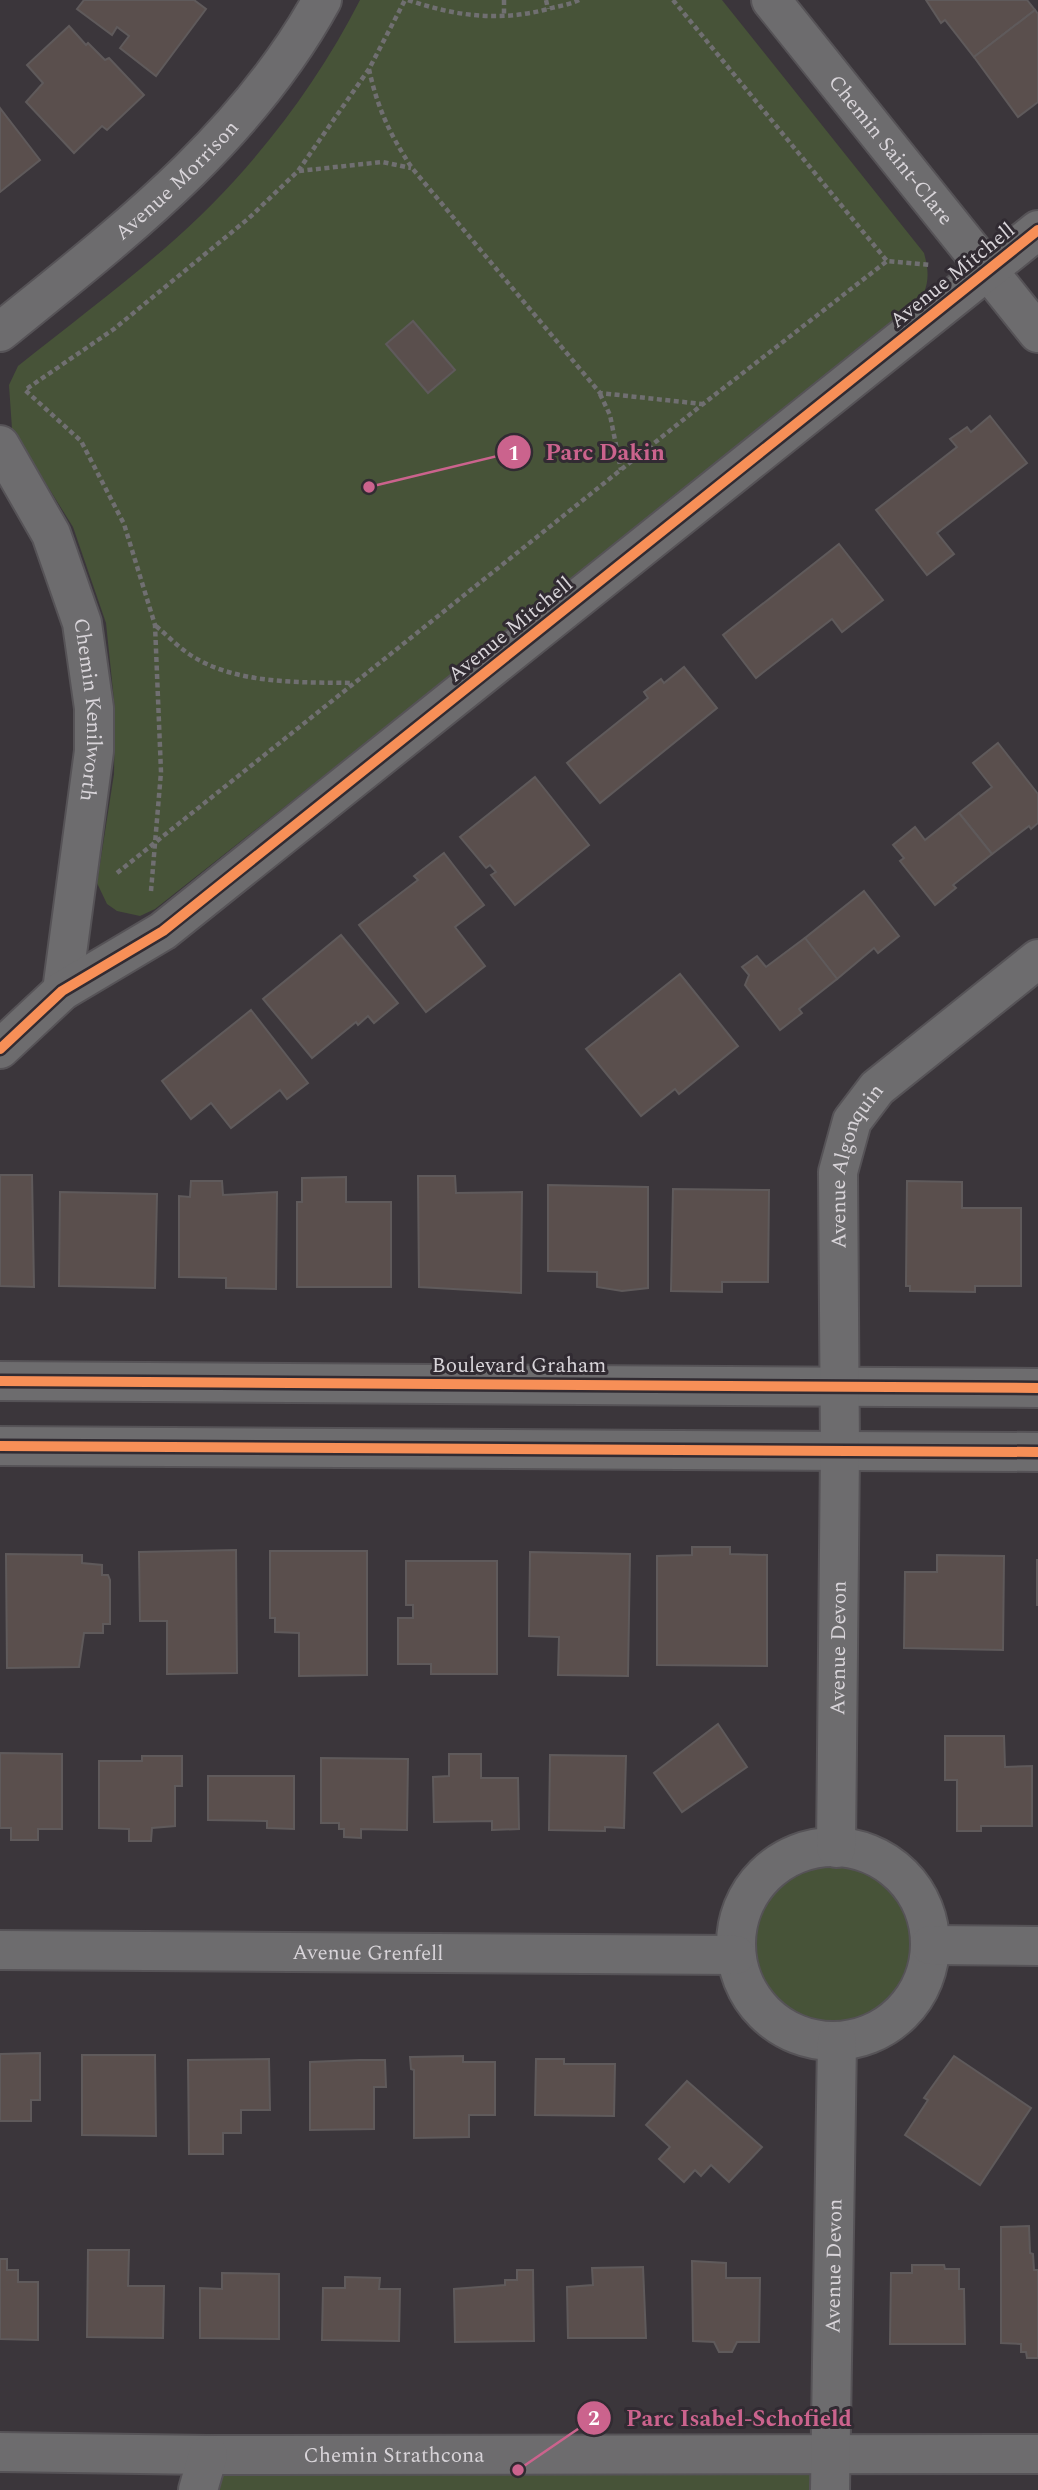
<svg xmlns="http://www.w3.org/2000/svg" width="1038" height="2490" viewBox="0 0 1038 2490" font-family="Spectral,serif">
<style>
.green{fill:#475338}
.building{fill:#5a4f4d;stroke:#5f5a5b;stroke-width:2}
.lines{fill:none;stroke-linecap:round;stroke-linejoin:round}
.minor-casing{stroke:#565357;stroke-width:42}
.path{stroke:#706f71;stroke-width:4.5;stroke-dasharray:5 3.5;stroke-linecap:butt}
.minor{stroke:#6d6c6e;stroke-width:38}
.cycleway-casing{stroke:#312b32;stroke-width:15}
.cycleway{stroke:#f78f57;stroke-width:10}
.labels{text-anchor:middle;stroke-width:6;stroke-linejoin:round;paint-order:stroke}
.street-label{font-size:21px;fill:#d8d4d9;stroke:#312b32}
.leader{fill:none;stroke:#cb638d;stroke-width:2.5}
.callout-dot{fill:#cb638d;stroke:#312b32;stroke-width:2.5}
.mark-label{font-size:21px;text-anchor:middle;font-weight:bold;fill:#fff}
.callout-label{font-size:23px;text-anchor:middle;font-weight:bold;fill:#cb638d;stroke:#312b32;stroke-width:6;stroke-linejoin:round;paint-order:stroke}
</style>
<rect width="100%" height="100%" fill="#3b363b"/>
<g class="green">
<path d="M360 0H722L924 253C931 278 928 290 913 311L155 909 140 916 117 911 107 904 97 883 114 774 115 710 106 623 73 527 12 429 9 385 18 366C67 327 116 290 164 249 244 180 312 94 360 0Z"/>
<circle cx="833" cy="1945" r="97"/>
<polygon points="833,2453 830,2490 198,2490 208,2455"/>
</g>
<g class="building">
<polygon points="84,0 194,0 206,9 156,76 120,48 129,36 117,27 112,35 77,9"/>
<polygon points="926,0 1027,0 1035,10 974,57 945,20 941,23"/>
<polygon points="1035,10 1038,14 1038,102 1018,117 974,57"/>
<polygon points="69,26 86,45 88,43 105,60 109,58 144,95 107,130 102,126 74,153 26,102 43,83 27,65"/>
<polygon points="0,108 40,160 0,192"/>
<polygon points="413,321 455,370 428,393 386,344"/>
<polygon points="990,416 1027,463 937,533 954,554 927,575 876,510 957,447 950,439 967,427 971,432"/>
<polygon points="839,544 883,600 842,632 832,619 756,678 723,635"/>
<polygon points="684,667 717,708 600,803 567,763 648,698 644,692 661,679 664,683"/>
<polygon points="998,743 1038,794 1038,823 1031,829 1029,826 992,854 959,813 992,787 973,763"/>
<polygon points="535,777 589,845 515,905 491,875 496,872 490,865 486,868 460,837"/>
<polygon points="959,813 992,854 953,885 956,888 935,905 900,861 904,858 893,845 915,827 925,840"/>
<polygon points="444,853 484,905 455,927 485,966 426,1012 359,925 418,880 414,876"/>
<polygon points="864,891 899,936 878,953 874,948 837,979 805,938"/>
<polygon points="341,935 398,1003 374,1023 368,1016 358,1025 356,1022 312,1058 263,999"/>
<polygon points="805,938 837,979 799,1009 802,1013 780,1030 745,985 749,975 742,967 757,956 766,967"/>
<polygon points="680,974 738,1046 679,1094 675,1089 641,1116 586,1049"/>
<polygon points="251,1010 308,1083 287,1099 280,1090 231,1128 211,1103 191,1119 162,1081"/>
<polygon points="0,1175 32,1175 34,1287 0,1286"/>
<polygon points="418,1176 455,1176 456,1193 522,1192 521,1293 419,1287"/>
<polygon points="346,1177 346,1202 391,1202 391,1287 297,1287 297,1202 302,1202 302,1178"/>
<polygon points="191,1181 222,1181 223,1195 277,1192 276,1289 226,1288 226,1278 179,1277 179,1196 190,1197"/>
<polygon points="907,1181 962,1182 962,1208 1021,1208 1021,1286 975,1286 975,1292 910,1291 910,1286 906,1286"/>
<polygon points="548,1185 648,1187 648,1288 622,1291 597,1287 597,1272 548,1271"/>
<polygon points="673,1189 769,1190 768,1282 722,1282 722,1292 671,1291"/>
<polygon points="60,1192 157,1194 155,1288 59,1286"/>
<polygon points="692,1547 730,1547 730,1554 767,1555 767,1666 657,1665 657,1556 692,1555"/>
<polygon points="236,1550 237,1673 167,1674 167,1621 140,1621 139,1552"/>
<polygon points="270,1551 367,1551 367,1675 299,1676 299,1633 275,1632 275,1618 270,1618"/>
<polygon points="530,1552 630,1554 628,1676 558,1675 559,1637 529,1636"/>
<polygon points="6,1554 82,1555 82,1563 102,1565 102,1575 108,1575 110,1580 110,1624 103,1624 103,1633 84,1633 79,1667 7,1668"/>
<polygon points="937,1555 1004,1556 1003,1650 904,1648 905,1572 937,1572"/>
<rect x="1037" y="1560" width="1" height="45"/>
<polygon points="406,1561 497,1561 497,1674 431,1674 431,1664 398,1664 398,1618 413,1618 413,1605 406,1605"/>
<polygon points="718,1724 747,1767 682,1812 654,1773"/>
<polygon points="945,1736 1004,1736 1005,1767 1032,1766 1032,1826 981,1826 981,1831 957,1831 957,1780 945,1780"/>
<polygon points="0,1753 62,1754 62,1829 38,1829 38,1840 11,1840 11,1828 0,1828"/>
<polygon points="449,1754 481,1754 481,1778 518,1778 519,1829 492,1830 492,1821 434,1822 433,1777 449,1776"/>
<polygon points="550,1755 626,1756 624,1828 605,1827 605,1831 549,1830"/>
<polygon points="142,1756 182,1756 182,1786 175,1786 175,1826 152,1828 151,1841 129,1841 129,1829 99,1828 99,1761 142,1761"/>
<polygon points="321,1758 408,1759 407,1830 361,1829 361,1838 344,1837 344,1829 339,1829 339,1823 321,1823"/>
<polygon points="208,1776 294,1776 294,1829 267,1828 267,1821 208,1820"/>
<polygon points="40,2053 40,2100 31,2100 31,2121 0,2121 0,2054"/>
<polygon points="82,2055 155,2055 156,2136 82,2135"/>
<polygon points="463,2056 463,2062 495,2062 495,2115 469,2115 469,2137 414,2138 414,2070 411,2069 410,2057"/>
<polygon points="954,2056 1031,2108 980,2185 905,2135 928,2100 924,2098"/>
<polygon points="269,2059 270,2110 241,2110 241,2133 223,2133 223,2154 189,2154 188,2060"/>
<polygon points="536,2059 564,2059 564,2064 615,2064 614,2116 535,2115"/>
<polygon points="359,2060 385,2060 386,2087 374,2087 374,2129 310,2130 310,2062"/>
<polygon points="687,2081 762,2147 729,2182 711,2165 701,2176 695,2170 684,2182 659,2159 670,2147 646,2125"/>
<polygon points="1029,2226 1030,2253 1033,2254 1034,2270 1038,2270 1038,2358 1027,2358 1026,2352 1021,2352 1021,2344 1001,2343 1001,2227"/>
<polygon points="88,2250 129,2250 128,2286 164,2286 163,2338 87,2337"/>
<polygon points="0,2259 7,2259 7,2270 18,2270 18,2282 38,2282 38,2340 0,2339"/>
<polygon points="692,2261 726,2263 726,2278 760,2278 759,2342 737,2342 732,2352 719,2352 714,2342 693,2341"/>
<polygon points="912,2265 944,2265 945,2269 959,2269 959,2289 964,2289 965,2344 890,2344 891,2273 912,2273"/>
<polygon points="643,2267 646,2338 568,2338 567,2287 593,2285 592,2268"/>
<polygon points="517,2270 533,2270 534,2341 455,2342 454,2289 505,2285 505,2280 517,2280"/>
<polygon points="222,2273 279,2274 279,2339 200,2338 200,2288 222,2289"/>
<polygon points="345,2277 380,2278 379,2289 400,2289 399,2341 322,2340 323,2288 345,2288"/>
</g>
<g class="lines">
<defs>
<g id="minor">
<path id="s1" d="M771 0 1038 333"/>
<path id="s2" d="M0 332C121 234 246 139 322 0"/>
<path id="s3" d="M0 445 51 534 82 623 94 708V751L62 991"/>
<polyline points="0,1049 62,991 163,931 1038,230"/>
<polyline points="0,1381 1038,1388"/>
<polyline points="0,1446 1038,1452"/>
<circle cx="833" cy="1944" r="97"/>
<path id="s4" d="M836 1848 840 1451 838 1172 852 1121 877 1088 1038 959"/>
<polyline points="930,1945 1038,1946"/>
<path id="s5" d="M0 1950 736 1955"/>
<path id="s6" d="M0 2452 208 2455 1038 2454"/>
<polyline points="198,2490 208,2455"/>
<path id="s7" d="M830 2490 837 2041"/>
</g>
</defs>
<use href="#minor" class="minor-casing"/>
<g class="path">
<path d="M408 0C455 16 499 22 548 9 558 6 569 5 579 0"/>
<polyline points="504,0 504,15"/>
<polyline points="546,0 548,9"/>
<polyline points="673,0 887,261"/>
<path d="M369 69C377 107 390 135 412 168L600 393 702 404"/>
<polyline points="299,171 382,162 411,168"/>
<polyline points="600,394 610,415 621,470"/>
<path d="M156 626C167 635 177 646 189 654 235 685 300 682 353 683"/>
<polyline points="117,873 703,404 887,261 931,265"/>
<polyline points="151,891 161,772 155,625 124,524 81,441 25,390 114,329 249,218 298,171 369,69 405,0"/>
</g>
<use href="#minor" class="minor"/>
<defs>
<g id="cycleway">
<polyline points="0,1049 62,991 163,931 1038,230"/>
<polyline points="0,1381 1038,1388"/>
<polyline points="0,1446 1038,1452"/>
</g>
</defs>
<use href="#cycleway" class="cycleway-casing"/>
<use href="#cycleway" class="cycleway"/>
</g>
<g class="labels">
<g class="street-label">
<text dy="7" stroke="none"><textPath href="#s1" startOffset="192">Chemin Saint-Clare</textPath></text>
<text dy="7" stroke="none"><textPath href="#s2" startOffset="233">Avenue Morrison</textPath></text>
<text transform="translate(952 275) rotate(-39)" y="7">Avenue Mitchell</text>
<text transform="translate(510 629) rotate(-39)" y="7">Avenue Mitchell</text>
<text dy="7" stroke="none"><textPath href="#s3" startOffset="284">Chemin Kenilworth</textPath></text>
<text dy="7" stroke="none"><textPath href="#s4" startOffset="686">Avenue Algonquin</textPath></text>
<text x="519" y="1372">Boulevard Graham</text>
<text dy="7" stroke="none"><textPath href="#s4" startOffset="200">Avenue Devon</textPath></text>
<text dy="7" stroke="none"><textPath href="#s5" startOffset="368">Avenue Grenfell</textPath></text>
<text dy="7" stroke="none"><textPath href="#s7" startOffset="224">Avenue Devon</textPath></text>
<text dy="7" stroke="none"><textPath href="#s6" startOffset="394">Chemin Strathcona</textPath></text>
</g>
</g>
<path class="leader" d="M369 487L514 452M518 2470L594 2418"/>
<g class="callout-dot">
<circle cx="369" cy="487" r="7"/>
<circle cx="518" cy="2470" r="7"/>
<circle cx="514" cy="452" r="18"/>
<circle cx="594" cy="2418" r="18"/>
</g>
<g class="mark-label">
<text x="514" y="460">1</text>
<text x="594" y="2425">2</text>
</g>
<g class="callout-label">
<text x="605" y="460">Parc Dakin</text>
<text x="739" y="2426">Parc Isabel-Schofield</text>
</g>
</svg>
